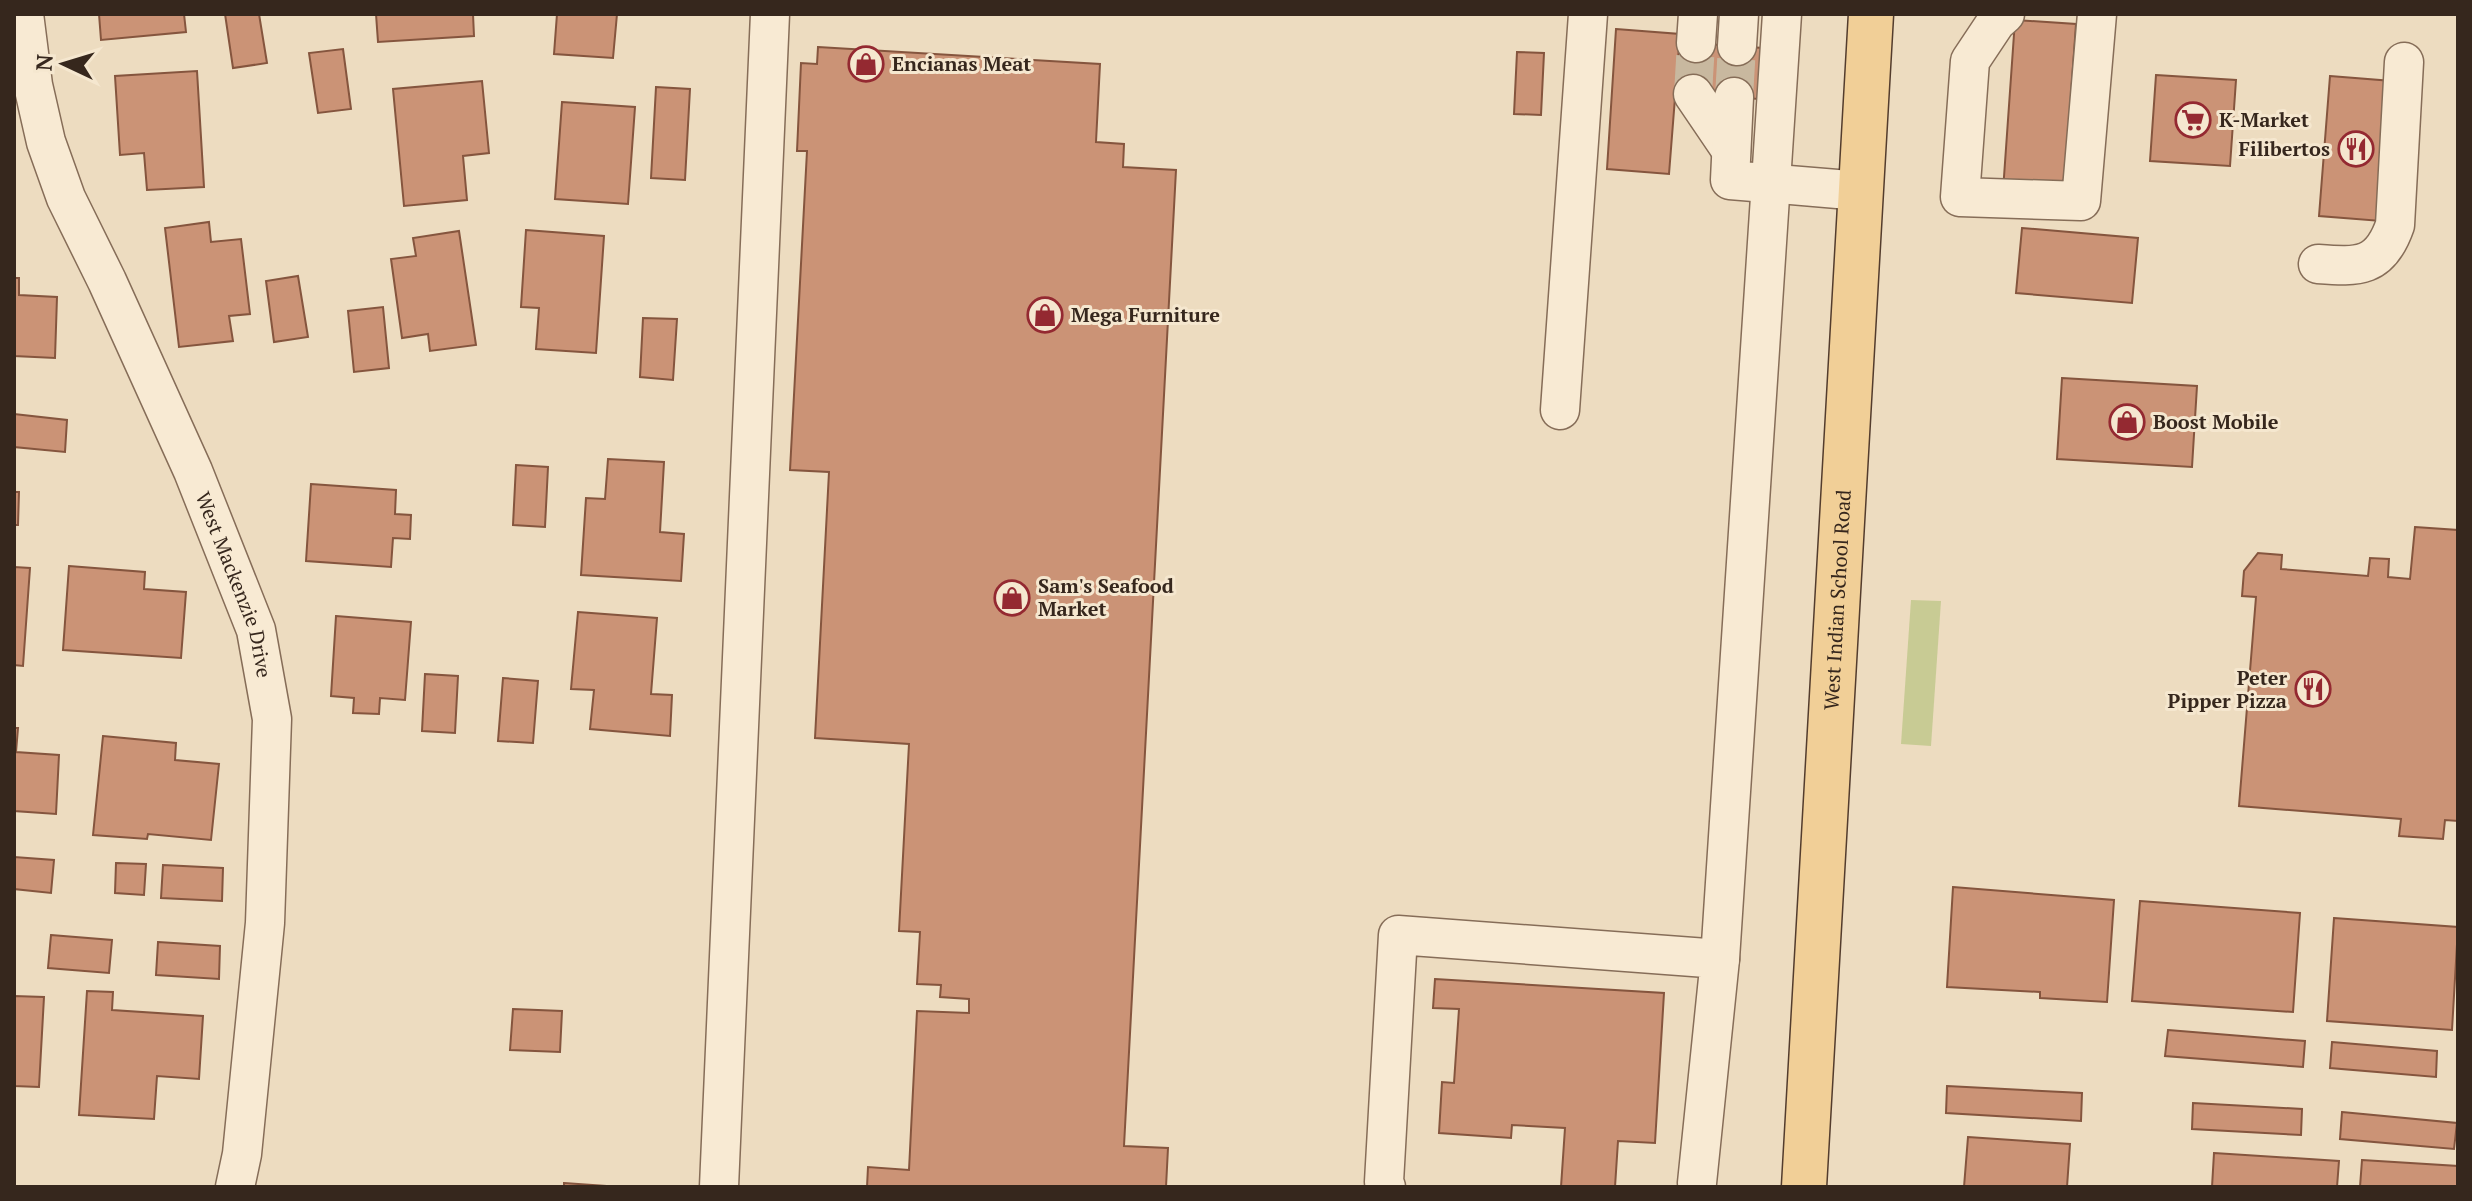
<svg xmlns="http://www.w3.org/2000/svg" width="2472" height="1201" viewBox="0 0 2472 1201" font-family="'PT Serif',serif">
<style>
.green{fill:#c8cb94}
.building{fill:#cb9376;stroke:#85553e;stroke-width:2}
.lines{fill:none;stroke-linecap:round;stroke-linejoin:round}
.minor-tunnel{stroke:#c8b89f;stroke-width:38;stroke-dasharray:38 19;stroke-linecap:butt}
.minor-casing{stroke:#866d58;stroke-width:41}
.major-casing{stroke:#533c2d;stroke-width:47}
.minor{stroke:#f8ead3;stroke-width:38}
.major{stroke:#f1cf97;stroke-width:44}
.labels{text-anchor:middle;stroke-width:6;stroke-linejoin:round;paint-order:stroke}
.poi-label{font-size:20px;font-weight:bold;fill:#36271d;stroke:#f5e7cf;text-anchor:start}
.street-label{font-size:20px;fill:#36271d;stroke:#f5e7cf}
</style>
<rect width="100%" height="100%" fill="#eddcc0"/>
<polygon class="green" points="1911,600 1941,601 1931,746 1901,744"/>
<g class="building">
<polygon points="99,14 184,14 186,32 101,40"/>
<polygon points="225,14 259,14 267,63 233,68"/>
<polygon points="376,14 473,14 474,36 378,42"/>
<polygon points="557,14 617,14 613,58 554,54"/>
<polygon points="2015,20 2076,24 2064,195 2003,191"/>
<polygon points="1616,29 1680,34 1669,174 1607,169"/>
<polygon points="1692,43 1777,49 1773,100 1688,94"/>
<polygon points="818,47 1100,64 1096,142 1124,144 1123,167 1176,170 1124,1146 1168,1148 1166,1187 867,1187 868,1167 909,1170 917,1011 969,1013 969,999 940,997 941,985 917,984 920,932 899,931 909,744 815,738 829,472 790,470 807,151 797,151 801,63 817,64"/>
<polygon points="343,49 351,109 318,113 309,53"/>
<polygon points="1517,52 1544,53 1541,115 1514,114"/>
<polygon points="197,71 204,187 147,190 144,153 120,155 115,76"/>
<polygon points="2156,75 2236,80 2230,166 2150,161"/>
<polygon points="2330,76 2392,81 2381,221 2319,216"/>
<polygon points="482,81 489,153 463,156 467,200 404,206 393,89"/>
<polygon points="656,87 690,89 685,180 651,178"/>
<polygon points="562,102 635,107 628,204 555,199"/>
<polygon points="209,222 211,242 241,239 250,314 229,316 233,341 179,347 165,228"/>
<polygon points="2022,228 2138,238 2132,303 2016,293"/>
<polygon points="526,230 604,236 596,353 536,349 539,308 521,307"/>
<polygon points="459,231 476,345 430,351 428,334 402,338 391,259 416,256 413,238"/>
<polygon points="298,276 308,337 274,342 266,281"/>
<polygon points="14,278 19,278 19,295 57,297 55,358 14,356"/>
<polygon points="383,307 389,368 354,372 348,311"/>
<polygon points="643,318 677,319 673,380 640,377"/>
<polygon points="2062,378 2197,386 2192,467 2057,459"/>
<polygon points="14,414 67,420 65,452 14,447"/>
<polygon points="608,459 664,462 660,532 684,534 681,581 581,575 586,498 605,499"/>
<polygon points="516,465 548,467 545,527 513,525"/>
<polygon points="311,484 396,490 395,514 411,515 410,539 393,538 391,567 306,561"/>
<polygon points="14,492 19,492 18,525 14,525"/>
<polygon points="2415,527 2458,530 2458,821 2445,820 2443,839 2399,836 2401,819 2239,806 2256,597 2242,596 2244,571 2258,553 2282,555 2281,569 2368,576 2370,558 2389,559 2388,577 2410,579"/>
<polygon points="69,566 145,572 144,589 186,592 181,658 63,650"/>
<polygon points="14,567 30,568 23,666 14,665"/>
<polygon points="578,612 657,618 651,694 672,695 670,736 590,729 594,690 571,689"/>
<polygon points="336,616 411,622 405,700 380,698 379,714 353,713 354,698 331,696"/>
<polygon points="425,674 458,676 455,733 422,731"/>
<polygon points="503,678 538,681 533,743 498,741"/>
<polygon points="14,728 18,728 16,752 59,755 56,814 14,811"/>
<polygon points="103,736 176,743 175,760 219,764 211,840 148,834 147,839 93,835"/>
<polygon points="14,857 54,860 51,893 14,889"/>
<polygon points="116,863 146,864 144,895 115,893"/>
<polygon points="163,865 223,868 222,901 161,898"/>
<polygon points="1953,887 2114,900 2107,1002 2040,998 2040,992 1947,987"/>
<polygon points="2140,901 2300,913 2293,1012 2132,1001"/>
<polygon points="2334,918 2458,927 2452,1030 2327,1021"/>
<polygon points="51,935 112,940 109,973 48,968"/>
<polygon points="158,942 220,946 219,979 156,975"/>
<polygon points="1435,979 1664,993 1655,1143 1618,1141 1615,1187 1561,1187 1565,1128 1512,1125 1511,1138 1439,1133 1442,1082 1454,1083 1459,1009 1433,1008"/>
<polygon points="87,991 113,992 112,1010 203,1016 199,1079 157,1076 154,1119 79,1115"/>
<polygon points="14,996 44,997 39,1087 14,1086"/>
<polygon points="513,1009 562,1011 560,1052 510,1050"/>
<polygon points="2168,1030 2305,1041 2303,1067 2165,1056"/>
<polygon points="2332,1042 2437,1051 2436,1077 2330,1068"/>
<polygon points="1947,1086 2082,1093 2081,1121 1946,1113"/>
<polygon points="2193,1103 2302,1109 2301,1135 2192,1129"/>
<polygon points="2342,1112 2457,1123 2454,1149 2340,1139"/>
<polygon points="1968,1137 2070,1144 2067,1187 1964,1187"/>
<polygon points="2214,1153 2339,1161 2337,1187 2212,1187"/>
<polygon points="2362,1160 2458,1166 2458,1187 2360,1187"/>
<polygon points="564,1183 621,1187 564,1187"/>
</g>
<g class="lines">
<g class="minor-tunnel">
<polyline points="1693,94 1696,43"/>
<polyline points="1734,97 1737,46"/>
</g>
<defs>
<g id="minor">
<path id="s1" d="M24 14 33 85 46 142 66 198 107 281 193 471 256 630 272 719 265 923 242 1154 235 1187"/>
<polyline points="2005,14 1996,22 1970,61 1960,197 2081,201 2097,14"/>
<polyline points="1696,43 1698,14"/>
<polyline points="1737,46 1739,14"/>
<polyline points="1693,94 1731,150"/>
<polyline points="1734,97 1730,180 1861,191"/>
<path d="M2318 264C2359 267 2380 268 2395 225L2404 62"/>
<polyline points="1560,410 1588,14"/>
<polyline points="1720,959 1782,14"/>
<polyline points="719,1187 770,14"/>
<polyline points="1386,1187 1384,1182 1398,935 1720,959 1697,1183"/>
</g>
<g id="major">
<path id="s2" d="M1804 1187 1871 14"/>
</g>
</defs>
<use href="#minor" class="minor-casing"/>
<use href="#major" class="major-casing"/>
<use href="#minor" class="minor"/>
<use href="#major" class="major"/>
</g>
<defs>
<symbol id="shop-ring" viewBox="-11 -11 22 22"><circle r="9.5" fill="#f5e7cf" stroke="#942931" stroke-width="1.5"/><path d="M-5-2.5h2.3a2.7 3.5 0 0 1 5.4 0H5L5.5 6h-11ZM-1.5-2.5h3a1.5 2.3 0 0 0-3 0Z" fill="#942931"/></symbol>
<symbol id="supermarket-ring" viewBox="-11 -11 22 22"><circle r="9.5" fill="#f5e7cf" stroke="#942931" stroke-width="1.5"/><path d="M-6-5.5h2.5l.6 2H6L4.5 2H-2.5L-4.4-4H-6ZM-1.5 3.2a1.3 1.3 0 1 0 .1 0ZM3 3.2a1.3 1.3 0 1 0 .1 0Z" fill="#942931"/></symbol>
<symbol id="restaurant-ring" viewBox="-11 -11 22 22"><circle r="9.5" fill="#f5e7cf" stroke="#942931" stroke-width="1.5"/><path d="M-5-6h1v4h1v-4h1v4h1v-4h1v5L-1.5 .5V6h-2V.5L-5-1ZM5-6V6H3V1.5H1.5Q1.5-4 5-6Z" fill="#942931"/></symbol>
</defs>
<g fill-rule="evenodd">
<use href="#shop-ring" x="846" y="44" width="40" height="40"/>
<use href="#supermarket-ring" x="2173" y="100" width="40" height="40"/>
<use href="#restaurant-ring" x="2336" y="129" width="40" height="40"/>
<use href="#shop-ring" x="1025" y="295" width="40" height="40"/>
<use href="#shop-ring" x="2107" y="402" width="40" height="40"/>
<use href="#shop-ring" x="992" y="578" width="40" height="40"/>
<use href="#restaurant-ring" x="2293" y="669" width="40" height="40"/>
</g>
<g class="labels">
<g class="poi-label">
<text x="892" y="71">Encianas Meat</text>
<text x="2219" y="127">K-Market</text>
<text x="2330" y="156" text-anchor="end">Filibertos</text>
<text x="1071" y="322">Mega Furniture</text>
<text x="2153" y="429">Boost Mobile</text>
<text x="1038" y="593">Sam's Seafood<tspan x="1038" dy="23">Market</tspan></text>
<text x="2287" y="685" text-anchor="end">Peter<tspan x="2287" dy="23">Pipper Pizza</tspan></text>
</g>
<g class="street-label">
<text dy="7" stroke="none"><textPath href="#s1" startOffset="612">West Mackenzie Drive</textPath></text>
<text dy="7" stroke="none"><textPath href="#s2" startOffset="588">West Indian School Road</textPath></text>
</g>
</g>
<rect width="2472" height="1201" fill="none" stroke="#36271d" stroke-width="32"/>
<g transform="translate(64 64) rotate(274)" stroke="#f5e7cf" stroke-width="6" paint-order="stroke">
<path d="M0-6L14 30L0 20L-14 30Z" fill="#36271d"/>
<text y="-12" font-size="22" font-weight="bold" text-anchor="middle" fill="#36271d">N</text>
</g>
</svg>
